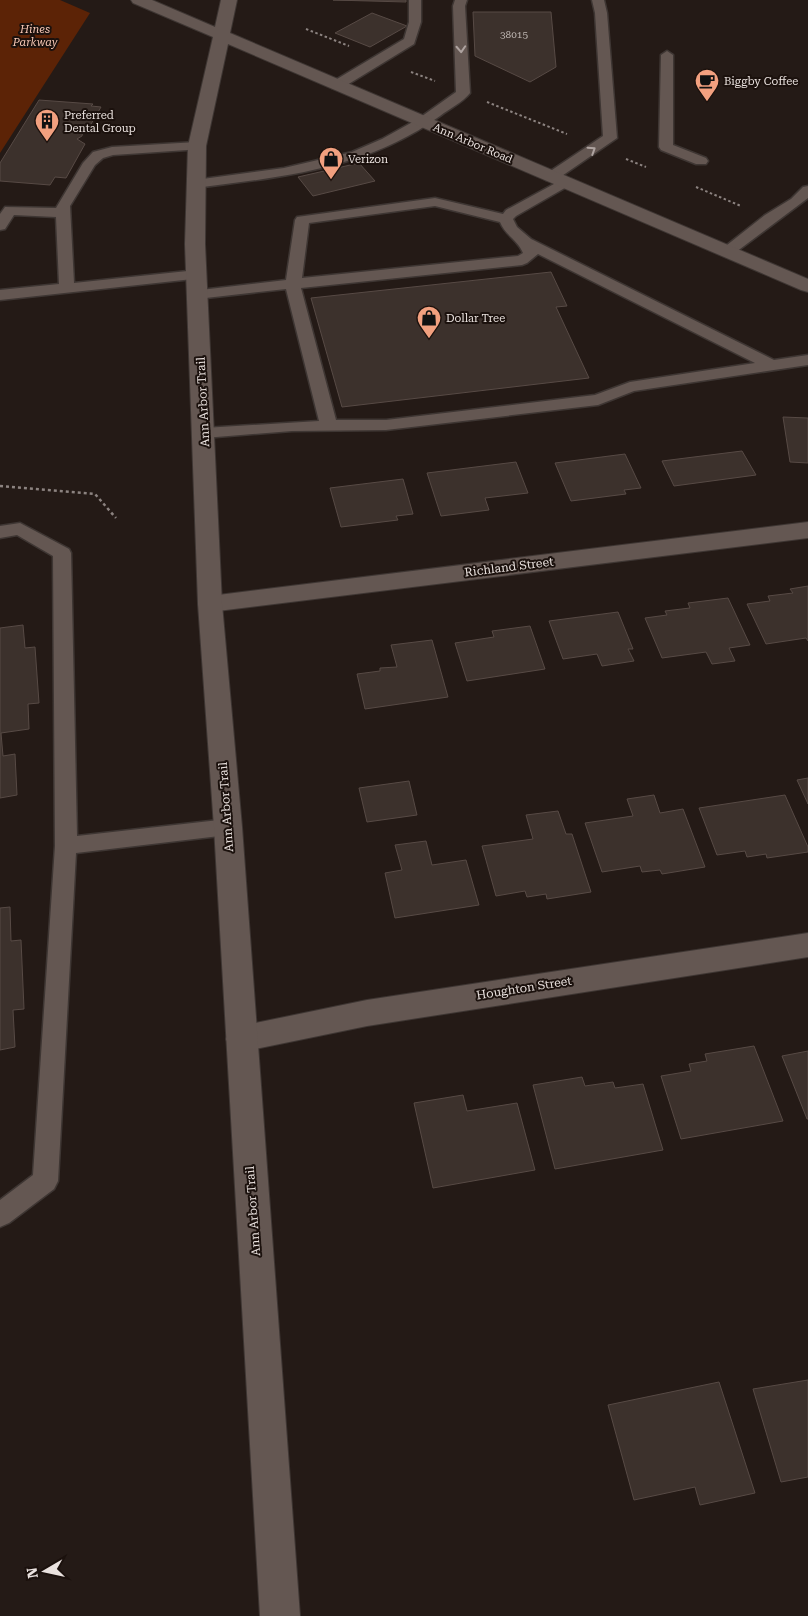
<svg xmlns="http://www.w3.org/2000/svg" width="808" height="1616" viewBox="0 0 808 1616" font-family="'Roboto Serif',serif">
<style>
.green{fill:#5c2306}
.building{fill:#3c312c;stroke:#574a45}
.lines{fill:none;stroke-linecap:round;stroke-linejoin:round}
.lane-casing{stroke:#3e3633;stroke-width:3}
.street-casing{stroke:#3e3633;stroke-width:2}
.secondary-casing{stroke:#3e3633;stroke-width:2}
.path-far1{stroke:#8c8380;stroke-width:2;stroke-dasharray:2.5 2.5;stroke-linecap:butt}
.path{stroke:#8c8380;stroke-width:2.5;stroke-dasharray:3 3;stroke-linecap:butt}
.lane{fill:#645752;fill-rule:evenodd}
.street{fill:#645752;fill-rule:evenodd}
.secondary{fill:#645752;fill-rule:evenodd}
.oneway{stroke:#aea3a0}
.labels{text-anchor:middle;stroke-width:4;stroke-linejoin:round;paint-order:stroke}
.number-label{font-size:10px;fill:#beb6b2}
.far-park-label{font-size:11px;font-style:italic;fill:#f7c8b5;stroke:#1b110d}
.far-poi-label{font-size:11px;fill:#eae2df;stroke:#1b110d;text-anchor:start}
.far-street-label{font-size:11px;fill:#eae2df;stroke:#1b110d}
.street-label{font-size:12px;fill:#eae2df;stroke:#1b110d}
</style>
<rect width="100%" height="100%" fill="#241a16"/>
<polygon class="green" points="0,0 60,0 90,13 0,153"/>
<g class="building">
<polygon points="333,0 406,0 406,2"/>
<polygon points="473,12 551,12 556,67 530,82 475,56"/>
<polygon points="372,13 407,26 370,47 335,33"/>
<polygon points="39,100 93,104 91,106 101,107 87,131 83,130 82,136 77,139 85,144 66,178 55,177 50,185 0,181 0,163"/>
<polygon points="359,163 375,181 313,196 298,177"/>
<polygon points="551,272 567,306 556,307 589,378 342,407 311,298"/>
<polygon points="783,417 808,418 808,463 790,462"/>
<polygon points="742,451 756,475 674,486 662,461"/>
<polygon points="625,454 641,488 624,490 626,494 571,501 555,463"/>
<polygon points="516,462 528,493 485,498 489,510 441,516 427,473"/>
<polygon points="403,479 413,514 396,516 398,520 341,527 330,488"/>
<polygon points="808,586 808,641 806,638 766,644 747,604 770,601 768,596 793,593 790,589"/>
<polygon points="728,598 750,645 729,648 735,661 712,664 706,652 662,658 645,618 667,615 665,611 690,608 688,603"/>
<polygon points="618,612 633,649 628,649 634,661 602,666 597,654 563,659 549,621"/>
<polygon points="23,625 25,648 35,647 39,703 28,704 29,729 1,733 3,756 15,754 17,795 0,798 0,628"/>
<polygon points="530,626 545,669 467,681 455,643 494,637 492,631"/>
<polygon points="432,640 448,697 365,709 357,674 380,671 380,668 397,667 391,645"/>
<polygon points="808,778 808,804 797,780"/>
<polygon points="409,781 417,815 367,822 359,788"/>
<polygon points="654,795 660,813 683,809 705,867 662,874 660,870 642,872 640,866 602,872 585,823 633,816 627,799"/>
<polygon points="785,795 808,847 808,852 767,858 766,854 747,857 745,851 717,855 699,808"/>
<polygon points="558,811 566,834 572,834 591,892 547,899 546,894 527,897 525,891 496,896 482,846 533,839 526,815"/>
<polygon points="426,841 432,865 466,860 479,905 395,918 385,873 402,870 395,845"/>
<polygon points="10,907 11,941 21,940 24,1009 13,1010 15,1047 0,1050 0,908"/>
<polygon points="754,1046 783,1121 681,1139 661,1076 691,1071 689,1064 707,1061 705,1054"/>
<polygon points="808,1051 808,1119 807,1119 782,1056"/>
<polygon points="582,1077 585,1086 613,1082 615,1088 643,1084 663,1150 555,1169 533,1085"/>
<polygon points="463,1095 467,1111 517,1103 535,1170 433,1188 414,1103"/>
<polygon points="808,1380 808,1477 781,1482 753,1389"/>
<polygon points="719,1382 755,1493 700,1505 695,1487 634,1500 608,1405"/>
</g>
<g class="lines">
<defs>
<g id="lane">
<polygon points="409,0 421,0 421,22 414,44 342,88 332,88 330,85 332,82 404,39 409,22"/>
<path d="M455 0H467L465 6 470 93C463 102 449 109 440 116 367 169 282 177 195 188L190 187 188 184 190 181 195 180 284 168 352 152 382 139 418 119 456 92 453 6Z"/>
<polygon points="592,0 604,0 607,13 617,138 556,180 546,180 544,177 546,174 603,136 595,13"/>
<polygon points="667,51 673,55 673,145 706,158 708,161 706,164 696,164 661,150 659,147 661,55"/>
<polygon points="197,142 202,143 204,146 202,149 113,155 103,158 95,165 70,206 74,283 197,270 202,272 205,275 202,278 0,300 0,290 59,284 56,217 14,215 5,229 0,230 0,214 5,207 56,208 83,163 93,152 112,147"/>
<path d="M565 178 570 179 572 182 570 185 516 216 513 219 517 227 531 239 774 360 808 355V365L634 391 598 405 386 430 292 431 204 438 198 437 195 433 198 429 204 428 319 421 286 289 197 299 192 297 189 294 192 291 286 280 295 220 297 217 435 198 503 214 506 210ZM435 206 500 222C505 235 518 240 523 253L518 256 302 278 309 223ZM538 254 755 363 630 382 595 395 386 420H336L301 288 522 265 527 263Z"/>
<polygon points="808,186 808,198 732,255 722,255 719,252 722,249 765,215 791,199 803,187"/>
<polygon points="20,523 69,549 71,553 77,836 228,819 236,821 239,827 236,833 228,835 76,853 58,1181 54,1189 9,1223 0,1227 0,1200 33,1175 55,846 53,556 17,535 0,538 0,526"/>
</g>
<g id="street">
<polygon points="808,522 808,538 210,612 201,610 198,604 201,598 210,596"/>
<polygon points="808,933 808,957 367,1026 241,1052 230,1048 226,1039 230,1030 241,1026 367,1000"/>
</g>
<polygon id="secondary" points="131,0 152,0 215,27 221,0 237,0 230,33 808,279 808,292 801,290 228,44 206,146 205,244 222,604 242,827 300,1616 260,1616 214,827 198,604 185,244 188,146 213,37 133,3"/>
</defs>
<use href="#lane" class="lane-casing"/>
<use href="#street" class="street-casing"/>
<use href="#secondary" class="secondary-casing"/>
<g class="path-far1">
<polyline points="306,29 349,46"/>
<polyline points="411,72 435,81"/>
<polyline points="487,102 567,134"/>
<polyline points="626,159 646,167"/>
<polyline points="696,187 741,206"/>
</g>
<polyline class="path" points="0,486 95,494 116,518"/>
<use href="#lane" class="lane"/>
<use href="#street" class="street"/>
<use href="#secondary" class="secondary"/>
</g>
<defs><path id="oneway-chevron" d="M-2-3.5L2.5 0L-2 3.5" fill="none" stroke-width="1.6" stroke-linecap="round" stroke-linejoin="round" transform="scale(1.25)"/></defs>
<g class="oneway">
<use href="#oneway-chevron" transform="translate(461 49) rotate(87)"/>
<use href="#oneway-chevron" transform="translate(592 150) rotate(-33)"/>
</g>
<defs>
<symbol id="cafe-pin" viewBox="-11 -11 22 30"><path d="M0 17L-7.5 6A9.5 9.5 0 1 1 7.5 6Z" fill="#f2a07f" stroke="#1b110d"/><path d="M-5.5-4.5H6V0H3Q3 3.5 0 3.5H-2.5Q-5.5 3.5-5.5 0ZM3-3.2v2h1.7v-2ZM-6 4.5H4V6H-6Z" fill="#111"/></symbol>
<symbol id="building-pin" viewBox="-11 -11 22 30"><path d="M0 17L-7.5 6A9.5 9.5 0 1 1 7.5 6Z" fill="#f2a07f" stroke="#1b110d"/><path d="M-4-6H4V6H1V3H-1V6H-4ZM-2.5-4.3h1.7v1.8h-1.7ZM.8-4.3h1.7v1.8H.8ZM-2.5-1h1.7V.8h-1.7ZM.8-1h1.7V.8H.8Z" fill="#111"/></symbol>
<symbol id="shop-pin" viewBox="-11 -11 22 30"><path d="M0 17L-7.5 6A9.5 9.5 0 1 1 7.5 6Z" fill="#f2a07f" stroke="#1b110d"/><path d="M-5-2.5h2.3a2.7 3.5 0 0 1 5.4 0H5L5.5 6h-11ZM-1.5-2.5h3a1.5 2.3 0 0 0-3 0Z" fill="#111"/></symbol>
</defs>
<g fill-rule="evenodd">
<use href="#cafe-pin" x="693" y="67" width="28" height="38"/>
<use href="#building-pin" x="33" y="107" width="28" height="38"/>
<use href="#shop-pin" x="317" y="145" width="28" height="38"/>
<use href="#shop-pin" x="415" y="304" width="28" height="38"/>
</g>
<g class="labels">
<g class="number-label">
<text x="514" y="38">38015</text>
</g>
<g class="far-park-label">
<text x="35" y="33">Hines<tspan x="35" dy="13">Parkway</tspan></text>
</g>
<g class="far-poi-label">
<text x="724" y="85">Biggby Coffee</text>
<text x="64" y="119">Preferred<tspan x="64" dy="13">Dental Group</tspan></text>
<text x="348" y="163">Verizon</text>
<text x="446" y="322">Dollar Tree</text>
</g>
<g class="far-street-label">
<text transform="translate(473 143) rotate(23)" y="4">Ann Arbor Road</text>
</g>
<g class="street-label">
<text transform="translate(203 402) rotate(-93)" y="4">Ann Arbor Trail</text>
<text transform="translate(509 567) rotate(-7)" y="4">Richland Street</text>
<text transform="translate(226 807) rotate(-94)" y="4">Ann Arbor Trail</text>
<text transform="translate(524 988) rotate(-9)" y="4">Houghton Street</text>
<text transform="translate(253 1211) rotate(-94)" y="4">Ann Arbor Trail</text>
</g>
</g>
<g transform="translate(45 1571) rotate(261)" stroke="#1b110d" stroke-width="4" paint-order="stroke">
<path d="M0-4L9 19L0 12L-9 19Z" fill="#eae2df"/>
<text y="-8" font-size="14" font-weight="bold" text-anchor="middle" fill="#eae2df">N</text>
</g>
</svg>
